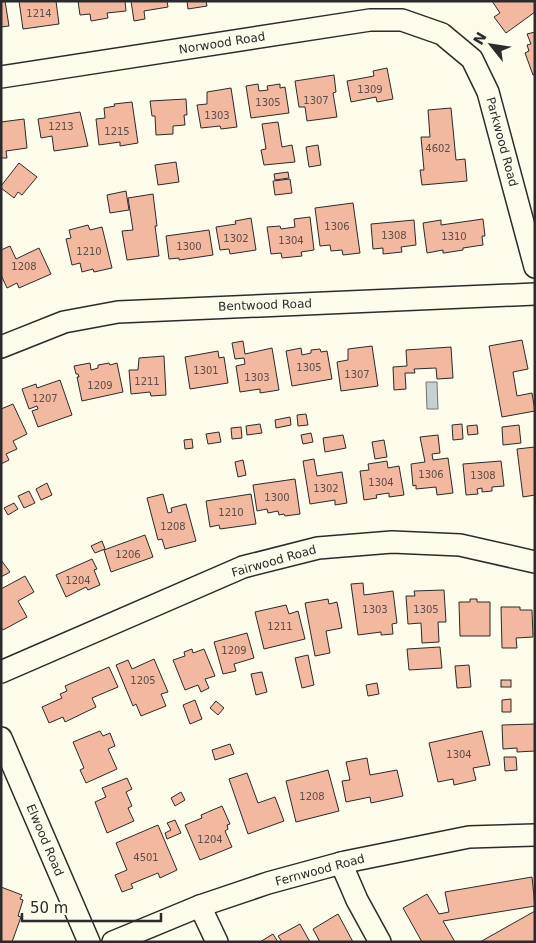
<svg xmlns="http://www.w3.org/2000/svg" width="536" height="943" viewBox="0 0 536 943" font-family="'DejaVu Sans',sans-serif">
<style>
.water{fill:#c7d0d0;stroke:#74746e}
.building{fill:#f2b8a0;stroke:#2b2b2b}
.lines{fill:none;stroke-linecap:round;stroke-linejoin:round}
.minor-casing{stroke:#2b2b2b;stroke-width:24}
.minor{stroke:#fdfbea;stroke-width:21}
.labels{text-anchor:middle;stroke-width:4;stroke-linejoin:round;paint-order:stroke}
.number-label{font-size:10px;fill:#5d4e48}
.street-label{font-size:12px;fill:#2b2b2b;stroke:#fdfbea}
</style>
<rect width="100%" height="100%" fill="#fdfbea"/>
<polygon class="water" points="426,382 437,382 438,409 427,409"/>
<g class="building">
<polygon points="1,1 5,1 9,26 1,27"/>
<polygon points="19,1 56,1 59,24 23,29"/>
<polygon points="78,1 125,1 126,11 107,13 108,18 91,21 90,14 80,15"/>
<polygon points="131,1 167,1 168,7 144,11 145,19 134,21"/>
<polygon points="187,1 206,1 207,6 188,9"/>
<polygon points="492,1 535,1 535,12 506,33 494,17 500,13"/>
<polygon points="535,32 535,74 533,75 525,53 529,51 527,45 531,44 527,34"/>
<polygon points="387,68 393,99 377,102 376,97 351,102 347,81 374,76 373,71"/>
<polygon points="334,75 336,92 333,93 337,117 307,121 305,107 299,107 295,81"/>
<polygon points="258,84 259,91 268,90 267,86 280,84 280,88 285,87 289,113 251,118 246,86"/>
<polygon points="231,88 237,127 221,129 220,126 201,128 197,105 207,104 207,92"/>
<polygon points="186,99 187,115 184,115 185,125 173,126 173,134 156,135 155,116 152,116 150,101"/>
<polygon points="132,102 138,143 120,146 120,142 99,145 96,119 105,118 104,108 115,106 114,104"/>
<polygon points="451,108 456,160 465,159 467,181 422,185 420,170 424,170 421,137 430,137 428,110"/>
<polygon points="80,112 88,146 54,151 52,136 41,138 38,119"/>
<polygon points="24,119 27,148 6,151 7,158 1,158 1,122"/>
<polygon points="278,122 282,147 292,145 295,162 264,165 261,150 266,149 262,124"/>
<polygon points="318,145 321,165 309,167 306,147"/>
<polygon points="176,162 179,182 158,185 155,165"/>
<polygon points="19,163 37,177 22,195 18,192 14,198 1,188 1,186"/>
<polygon points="288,172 289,178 275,180 274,174"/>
<polygon points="290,179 292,193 275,195 273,181"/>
<polygon points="126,191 129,210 110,213 107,195"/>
<polygon points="153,194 157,226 155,226 159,256 127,260 122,231 133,230 128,198"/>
<polygon points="353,203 360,253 343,255 342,250 331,251 330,245 320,246 315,208"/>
<polygon points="310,217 314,250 301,252 302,256 282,258 281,253 271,254 267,227 280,226 281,229 295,227 294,219"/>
<polygon points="251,218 256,250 230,254 229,249 220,250 216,227 236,224 235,221"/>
<polygon points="483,219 485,236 482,236 483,245 463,248 463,250 444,253 443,253 443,250 427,253 423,223 441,220 441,225"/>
<polygon points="414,220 416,245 401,247 402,252 383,254 383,248 373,249 371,224"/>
<polygon points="88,225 90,230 102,227 112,268 94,272 93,269 82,272 80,263 72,265 66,239 71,238 69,230"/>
<polygon points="209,230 213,255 179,260 179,258 169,259 166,236"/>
<polygon points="10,246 16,259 39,248 51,274 19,288 17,283 7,288 1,275 1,250"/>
<polygon points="522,340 528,369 513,372 517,396 532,393 535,411 502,417 489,346"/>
<polygon points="243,341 245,354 272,348 279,390 260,393 260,389 240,392 236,366 245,364 244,358 235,359 232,343"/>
<polygon points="372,346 378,386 341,391 337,362 348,360 348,349"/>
<polygon points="451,347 453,378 437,379 436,368 414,369 415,373 405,373 406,389 394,390 393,367 407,366 406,350"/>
<polygon points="301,348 302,355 311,353 311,350 320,349 321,352 327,351 332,379 292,386 286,351"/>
<polygon points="218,351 219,358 224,357 228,383 190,389 185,357"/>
<polygon points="164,356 166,395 151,396 150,392 131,394 129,370 138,370 139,358"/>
<polygon points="90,363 91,370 98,368 98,365 109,363 110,365 117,363 123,392 82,401 77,377 79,377 78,374 76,374 74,366"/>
<polygon points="60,380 72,415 38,427 32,411 38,409 37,406 29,409 22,389 36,384 37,388"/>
<polygon points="13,404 27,434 13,441 17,449 6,454 9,460 1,464 1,409"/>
<polygon points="306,414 308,425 298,426 297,415"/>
<polygon points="290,417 291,425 276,428 275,420"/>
<polygon points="260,424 262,433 247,435 246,426"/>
<polygon points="462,424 463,439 453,440 452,425"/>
<polygon points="477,425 478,434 468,435 467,426"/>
<polygon points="519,425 521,443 503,445 502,427"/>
<polygon points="241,427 242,438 232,439 231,428"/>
<polygon points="219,432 221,442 208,444 206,434"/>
<polygon points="311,433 313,442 303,444 301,435"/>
<polygon points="343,435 346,448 325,452 323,438"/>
<polygon points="438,435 440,453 432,454 433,460 448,458 453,493 437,495 436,487 416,489 416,485 413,486 411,464 425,462 420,437"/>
<polygon points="192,439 193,448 185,449 184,440"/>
<polygon points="384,440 387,457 375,459 372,442"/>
<polygon points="535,447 535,495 523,497 517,449"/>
<polygon points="314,459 317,476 342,472 347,503 335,505 335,500 310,504 303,461"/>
<polygon points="243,460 246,475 238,477 235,462"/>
<polygon points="387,461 388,468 399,466 404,495 389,497 389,493 376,495 377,498 364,500 360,471 369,470 368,464"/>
<polygon points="501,461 504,486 492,487 492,491 482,492 482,488 477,489 478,494 466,495 463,464"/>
<polygon points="295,479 300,514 285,516 284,514 279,515 278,511 268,513 267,509 257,511 253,485"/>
<polygon points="47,483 52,495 41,500 36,489"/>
<polygon points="29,491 35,503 24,508 18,496"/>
<polygon points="163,494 168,513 172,512 171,508 186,504 196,541 165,549 162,539 158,540 147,498"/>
<polygon points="251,494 256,524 220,529 219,525 210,527 206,501"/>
<polygon points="14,503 18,509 8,515 4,508"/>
<polygon points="145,535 153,557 111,572 104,550"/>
<polygon points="102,541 105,549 95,553 91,546"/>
<polygon points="92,559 97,569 94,570 100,585 88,590 86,587 66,597 56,575"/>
<polygon points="1,560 10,572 1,577"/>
<polygon points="25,576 34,592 18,601 27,617 3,630 1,627 1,589"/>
<polygon points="363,583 364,595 393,591 397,623 392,624 393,634 381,635 381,632 358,635 351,584"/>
<polygon points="444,590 446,622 438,622 439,642 422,643 421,623 408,624 406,596 415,596 414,591"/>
<polygon points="328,599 329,604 337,602 342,628 326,631 330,653 315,656 305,603"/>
<polygon points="470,599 477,599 477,602 490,602 490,636 460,636 459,602 470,602"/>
<polygon points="286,605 289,614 298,611 305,639 264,649 255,612"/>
<polygon points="501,607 520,607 520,610 532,610 533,637 516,638 517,648 502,648"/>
<polygon points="247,633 254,658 234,664 236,671 223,674 214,642"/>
<polygon points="440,647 442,668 409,670 407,649"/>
<polygon points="192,649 193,653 204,649 215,676 205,679 209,688 201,692 198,685 185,690 173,660 185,656 184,652"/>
<polygon points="308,655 314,685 302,688 295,658"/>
<polygon points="154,659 168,692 161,694 166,706 141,716 136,704 133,706 116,665 128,660 132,669"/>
<polygon points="469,665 471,687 457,688 455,666"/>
<polygon points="109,667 118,687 92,698 96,707 65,722 63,717 49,723 42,707 62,698 60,694 67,691 65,686"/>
<polygon points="262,672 267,692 256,695 251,674"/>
<rect x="501" y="680" width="10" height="7"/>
<polygon points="377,683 379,694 368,696 366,685"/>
<polygon points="511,699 511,712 502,712 502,700"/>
<polygon points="195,700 202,719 190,724 183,705"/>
<polygon points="216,701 224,708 218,715 210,708"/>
<polygon points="535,724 535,751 517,752 517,748 503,749 502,725"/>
<polygon points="100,731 103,736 110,733 115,746 108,749 117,769 86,783 80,770 84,768 73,742"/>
<polygon points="482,731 490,765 473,768 476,780 454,785 453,779 438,782 429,743"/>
<polygon points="230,744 234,754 215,760 212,750"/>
<polygon points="504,757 516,757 517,770 505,771"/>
<polygon points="367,758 370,775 397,770 403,796 371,803 370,797 346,802 342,781 350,780 346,762"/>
<polygon points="328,770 339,811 296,822 286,781"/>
<polygon points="247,773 258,803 275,797 284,821 248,834 229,779"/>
<polygon points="127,778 132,789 126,792 132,806 128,808 134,821 107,833 95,802 106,797 102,788"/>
<polygon points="181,792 185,800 175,806 171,798"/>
<polygon points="222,806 230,824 227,825 228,829 225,831 232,847 200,860 185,825 202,818 201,815"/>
<polygon points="175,820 181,833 167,839 165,833 171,830 167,823"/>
<polygon points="158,825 177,870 160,878 158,873 131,884 133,888 122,892 115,875 127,870 116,843"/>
<polygon points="532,877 535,906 443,921 455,942 422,942 403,908 427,894 439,914 449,912 445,892"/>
<polygon points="1,887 22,895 20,899 23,900 18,916 21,917 12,942 1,942"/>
<polygon points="535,911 535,942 480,942"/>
<polygon points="338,914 353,942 320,942 313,929"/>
<polygon points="300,924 310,942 282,942 278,936"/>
<polygon points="273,934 278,942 260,942"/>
</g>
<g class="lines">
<defs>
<g id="minor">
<polyline points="1,77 370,20 402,20 442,34 472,59 488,92 535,267"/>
<polyline points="1,347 64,322 118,312 535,294"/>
<polyline points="1,672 243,567 318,548 392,542 460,545 535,562"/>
<polyline points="1,738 89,942"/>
<polyline points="341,863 357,900 380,942"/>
<polyline points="200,906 217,942"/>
<polyline points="113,942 200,906 268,883 345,862 469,837 535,835"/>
</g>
</defs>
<use href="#minor" class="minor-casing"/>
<use href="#minor" class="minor"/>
</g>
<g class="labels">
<g class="number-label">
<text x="39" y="17">1214</text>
<text x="370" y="93">1309</text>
<text x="316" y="104">1307</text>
<text x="268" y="106">1305</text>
<text x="217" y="119">1303</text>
<text x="61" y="130">1213</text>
<text x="117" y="135">1215</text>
<text x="438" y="152">4602</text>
<text x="337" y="230">1306</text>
<text x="394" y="239">1308</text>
<text x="454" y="240">1310</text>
<text x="236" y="242">1302</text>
<text x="291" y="244">1304</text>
<text x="189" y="250">1300</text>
<text x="89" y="255">1210</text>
<text x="24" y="270">1208</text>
<text x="309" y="371">1305</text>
<text x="206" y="374">1301</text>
<text x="357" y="378">1307</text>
<text x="257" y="381">1303</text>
<text x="147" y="385">1211</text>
<text x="100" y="389">1209</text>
<text x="45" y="402">1207</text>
<text x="431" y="478">1306</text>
<text x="483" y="479">1308</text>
<text x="381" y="486">1304</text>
<text x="326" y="492">1302</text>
<text x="277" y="501">1300</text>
<text x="231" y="516">1210</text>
<text x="173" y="530">1208</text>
<text x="128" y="558">1206</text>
<text x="78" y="584">1204</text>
<text x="375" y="613">1303</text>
<text x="426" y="613">1305</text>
<text x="280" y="630">1211</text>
<text x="234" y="654">1209</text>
<text x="143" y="684">1205</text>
<text x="459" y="758">1304</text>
<text x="312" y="800">1208</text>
<text x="210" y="843">1204</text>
<text x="146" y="861">4501</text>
</g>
<g class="street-label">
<text transform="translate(222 43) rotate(-9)" y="4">Norwood Road</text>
<text transform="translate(502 142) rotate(75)" y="4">Parkwood Road</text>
<text transform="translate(265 305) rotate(-2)" y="4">Bentwood Road</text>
<text transform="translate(274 561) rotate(-16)" y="4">Fairwood Road</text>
<text transform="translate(45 840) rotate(67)" y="4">Elwood Road</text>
<text transform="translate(320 870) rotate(-15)" y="4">Fernwood Road</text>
</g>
</g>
<rect width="536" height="943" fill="none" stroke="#2b2b2b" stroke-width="5"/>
<g transform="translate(491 45) rotate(300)" stroke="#fdfbea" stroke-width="4" paint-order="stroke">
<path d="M0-4L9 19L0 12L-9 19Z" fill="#2b2b2b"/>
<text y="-8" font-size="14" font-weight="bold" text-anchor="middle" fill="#2b2b2b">N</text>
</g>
<path d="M22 913v8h139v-8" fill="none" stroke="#2b2b2b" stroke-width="2.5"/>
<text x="30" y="913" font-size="15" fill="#2b2b2b" stroke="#fdfbea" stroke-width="4" paint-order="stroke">50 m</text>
</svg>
